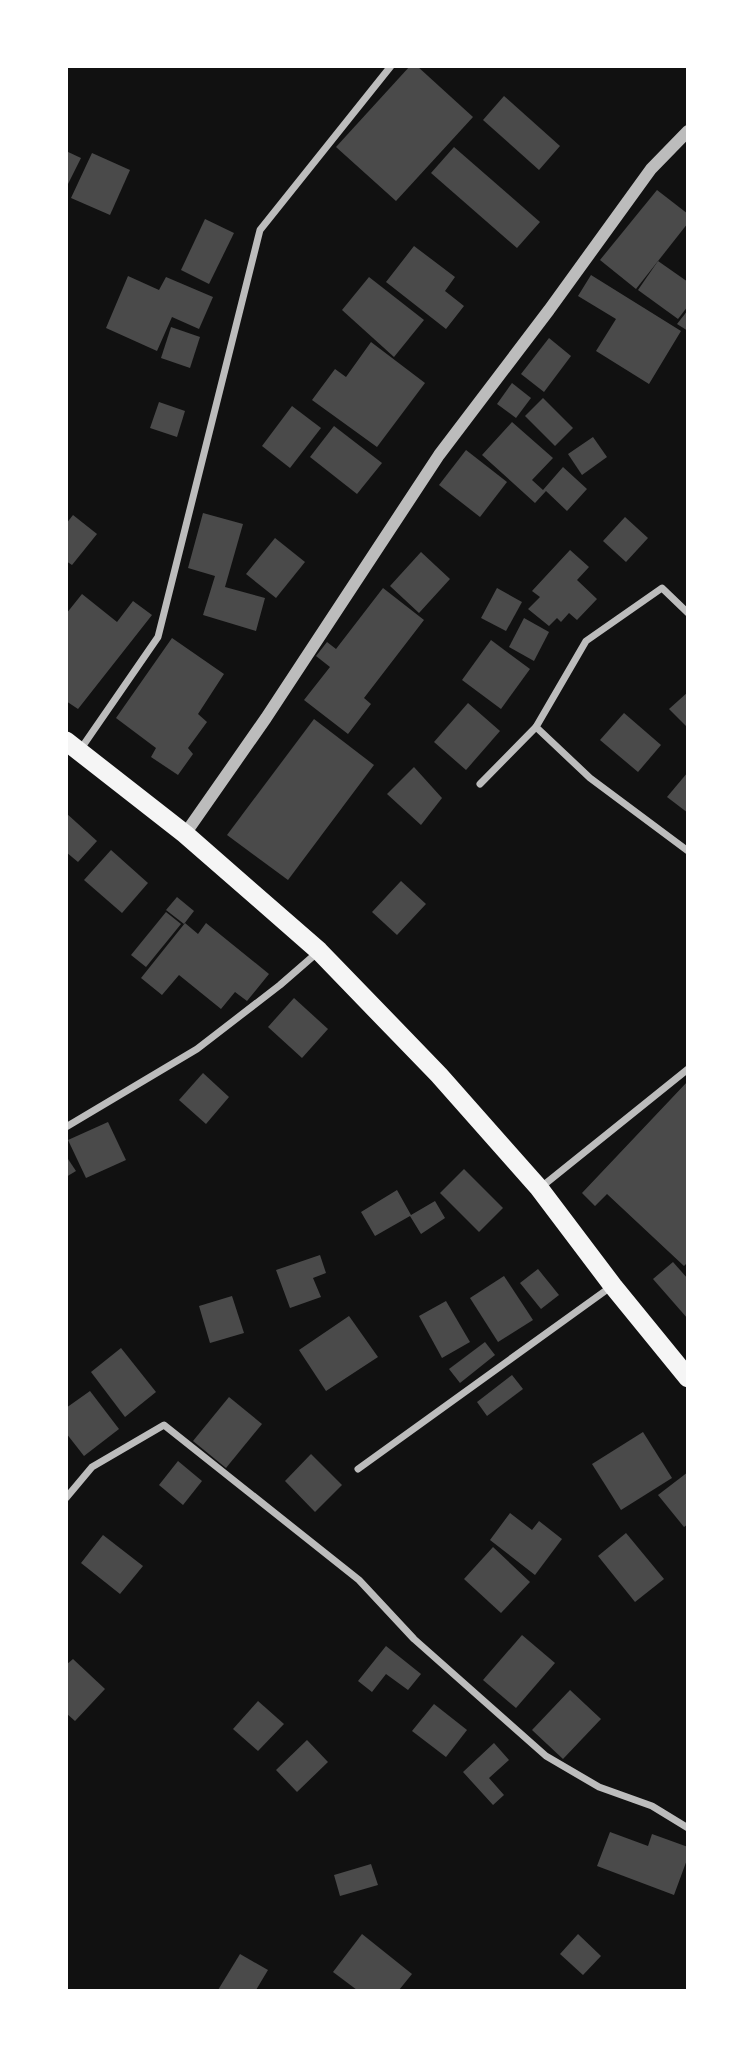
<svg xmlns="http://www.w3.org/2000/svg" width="754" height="2057" viewBox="0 0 754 2057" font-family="Karla,sans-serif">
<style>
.building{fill:#4a4a4a}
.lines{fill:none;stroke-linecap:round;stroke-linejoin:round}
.minor{stroke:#bcbcbc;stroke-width:7}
.tertiary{stroke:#bcbcbc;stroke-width:12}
.trunk{stroke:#f5f5f5;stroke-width:19}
</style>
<rect width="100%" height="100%" fill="#111"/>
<g class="building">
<polygon points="410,66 417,66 473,117 396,201 336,147"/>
<polygon points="504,96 560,146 539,170 483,120"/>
<polygon points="454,147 540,222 517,248 431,173"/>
<polygon points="66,151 81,158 66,188"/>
<polygon points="92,153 130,170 110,215 71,198"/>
<polygon points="657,190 688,214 688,223 636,289 600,260"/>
<polygon points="205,219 234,233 209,284 181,270"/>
<polygon points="414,246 455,277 445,291 464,306 446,329 386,282"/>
<polygon points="658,261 688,282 688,306 678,319 638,290"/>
<polygon points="591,275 681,331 649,384 596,351 616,319 578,296"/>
<polygon points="128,276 159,290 166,277 213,297 199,329 172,317 157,351 106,328"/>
<polygon points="369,277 424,320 394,357 342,310"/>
<polygon points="688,310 688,331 677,324"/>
<polygon points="171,327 200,337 190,368 161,358"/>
<polygon points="549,338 571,356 544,392 521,374"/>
<polygon points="371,342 425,383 377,447 312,400 335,369 346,377"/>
<polygon points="512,383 531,398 516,418 497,404"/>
<polygon points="543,398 573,428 555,446 525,416"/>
<polygon points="159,402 185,411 177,437 150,428"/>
<polygon points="292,406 321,428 290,468 262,446"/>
<polygon points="512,422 553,458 532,480 543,490 563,467 587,489 567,511 546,491 535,503 482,455"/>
<polygon points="334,426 382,463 357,494 310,457"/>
<polygon points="593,437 607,457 582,475 568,454"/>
<polygon points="466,450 507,482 480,517 439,485"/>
<polygon points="203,513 243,524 225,587 265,598 256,631 203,615 215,576 188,568"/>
<polygon points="73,515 97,534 72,565 66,561 66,524"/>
<polygon points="625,517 648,538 626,562 603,541"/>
<polygon points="275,538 305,562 276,598 246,574"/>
<polygon points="570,550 589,567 577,580 597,599 577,620 569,613 561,622 557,618 549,626 528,609 540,597 532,591"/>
<polygon points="421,552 450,579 419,613 390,586"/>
<polygon points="383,588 424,620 364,698 371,704 348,734 304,700 330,667 316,656 327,642 336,649"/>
<polygon points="497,588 522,602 506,631 481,618"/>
<polygon points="82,594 117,622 133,601 152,615 78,709 66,701 66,614"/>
<polygon points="524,618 549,632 534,661 509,647"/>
<polygon points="172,638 224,674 198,714 207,722 188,748 193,754 178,775 151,757 156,748 116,718"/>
<polygon points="491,640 530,669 501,709 462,680"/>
<polygon points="688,692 688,728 669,709"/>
<polygon points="468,703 500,731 466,770 434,742"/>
<polygon points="624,713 661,745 638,772 600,740"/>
<polygon points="314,719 374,765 288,880 227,835"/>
<polygon points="414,767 442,798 421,825 387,794"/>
<polygon points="688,772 688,813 667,797"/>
<polygon points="66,813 97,841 78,862 66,852"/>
<polygon points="111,850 148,883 122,913 84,880"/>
<polygon points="401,881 426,904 397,935 372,912"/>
<polygon points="177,897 194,911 184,924 166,910"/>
<polygon points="166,912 181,924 146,967 131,955"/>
<polygon points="185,923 198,934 206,923 269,974 247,1001 235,992 221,1009 179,975 162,995 141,978"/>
<polygon points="294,998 328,1029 302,1058 268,1027"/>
<polygon points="203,1073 229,1097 206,1124 179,1100"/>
<polygon points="688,1081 688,1262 684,1266 607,1194 595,1206 582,1193"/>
<polygon points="108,1122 126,1160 86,1178 68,1140"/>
<polygon points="66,1156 76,1171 66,1177"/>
<polygon points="464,1169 503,1208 479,1232 440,1193"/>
<polygon points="397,1190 411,1215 435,1201 445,1218 421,1234 410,1216 375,1236 361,1212"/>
<polygon points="320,1255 326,1273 313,1278 321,1297 290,1308 276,1270"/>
<polygon points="673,1262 688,1279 688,1319 653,1279"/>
<polygon points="538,1269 559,1295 541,1309 520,1283"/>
<polygon points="504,1276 533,1320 498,1342 470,1298"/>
<polygon points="232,1296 244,1333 210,1343 199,1306"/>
<polygon points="446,1301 470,1342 442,1358 419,1316"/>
<polygon points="349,1316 378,1357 326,1391 299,1350"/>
<polygon points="485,1342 495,1355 460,1383 449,1369"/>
<polygon points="121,1348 156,1392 125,1417 91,1372"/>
<polygon points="512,1375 523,1389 487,1416 477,1402"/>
<polygon points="90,1391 119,1429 84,1456 66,1433 66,1408"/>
<polygon points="229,1397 262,1424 226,1468 193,1441"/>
<polygon points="643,1432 672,1478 621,1510 592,1464"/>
<polygon points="311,1454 342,1485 315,1512 285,1481"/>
<polygon points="178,1461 202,1481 183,1505 159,1485"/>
<polygon points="688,1472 688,1524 684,1527 658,1495"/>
<polygon points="510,1513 532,1530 539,1521 562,1539 535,1575 490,1540"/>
<polygon points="626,1533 664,1579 635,1602 598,1556"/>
<polygon points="103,1535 143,1566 120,1594 81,1563"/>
<polygon points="493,1547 530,1582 501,1613 464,1579"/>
<polygon points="522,1635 555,1663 516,1708 483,1680"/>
<polygon points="386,1646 421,1674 408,1690 386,1674 372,1692 358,1681"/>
<polygon points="73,1659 105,1689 75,1721 66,1713 66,1665"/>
<polygon points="570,1690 601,1719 563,1759 532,1730"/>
<polygon points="258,1701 284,1724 258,1751 233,1729"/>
<polygon points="434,1704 467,1730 446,1757 412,1731"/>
<polygon points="307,1740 328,1762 297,1792 276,1770"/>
<polygon points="494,1743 509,1760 489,1778 504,1795 493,1805 463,1772"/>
<polygon points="610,1832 648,1846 652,1834 688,1847 688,1857 674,1895 597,1866"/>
<polygon points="371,1864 378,1885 340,1896 334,1875"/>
<polygon points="362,1934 412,1974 399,1990 357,1990 333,1972"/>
<polygon points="578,1934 601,1956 583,1975 560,1954"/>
<polygon points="240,1954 268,1970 256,1990 218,1990"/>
</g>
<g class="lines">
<g class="minor">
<polyline points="688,613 662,588 586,641 536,727 590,778 688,851"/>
<polyline points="80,750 158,637 260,230 391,66"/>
<polyline points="480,784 536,727"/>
<polyline points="66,1127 197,1049 280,985 318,952"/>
<polyline points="540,1188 688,1069"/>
<polyline points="358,1469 612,1286"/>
<polyline points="66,1498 92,1467 164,1425 359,1580 414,1639 546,1756 599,1787 652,1806 688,1828"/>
</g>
<polyline class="tertiary" points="185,834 266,718 439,455 549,310 651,169 688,131"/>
<polyline class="trunk" points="66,741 185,834 319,951 439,1075 539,1188 613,1286 688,1378"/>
</g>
<rect width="754" height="2057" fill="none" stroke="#ffffff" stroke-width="136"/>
</svg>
